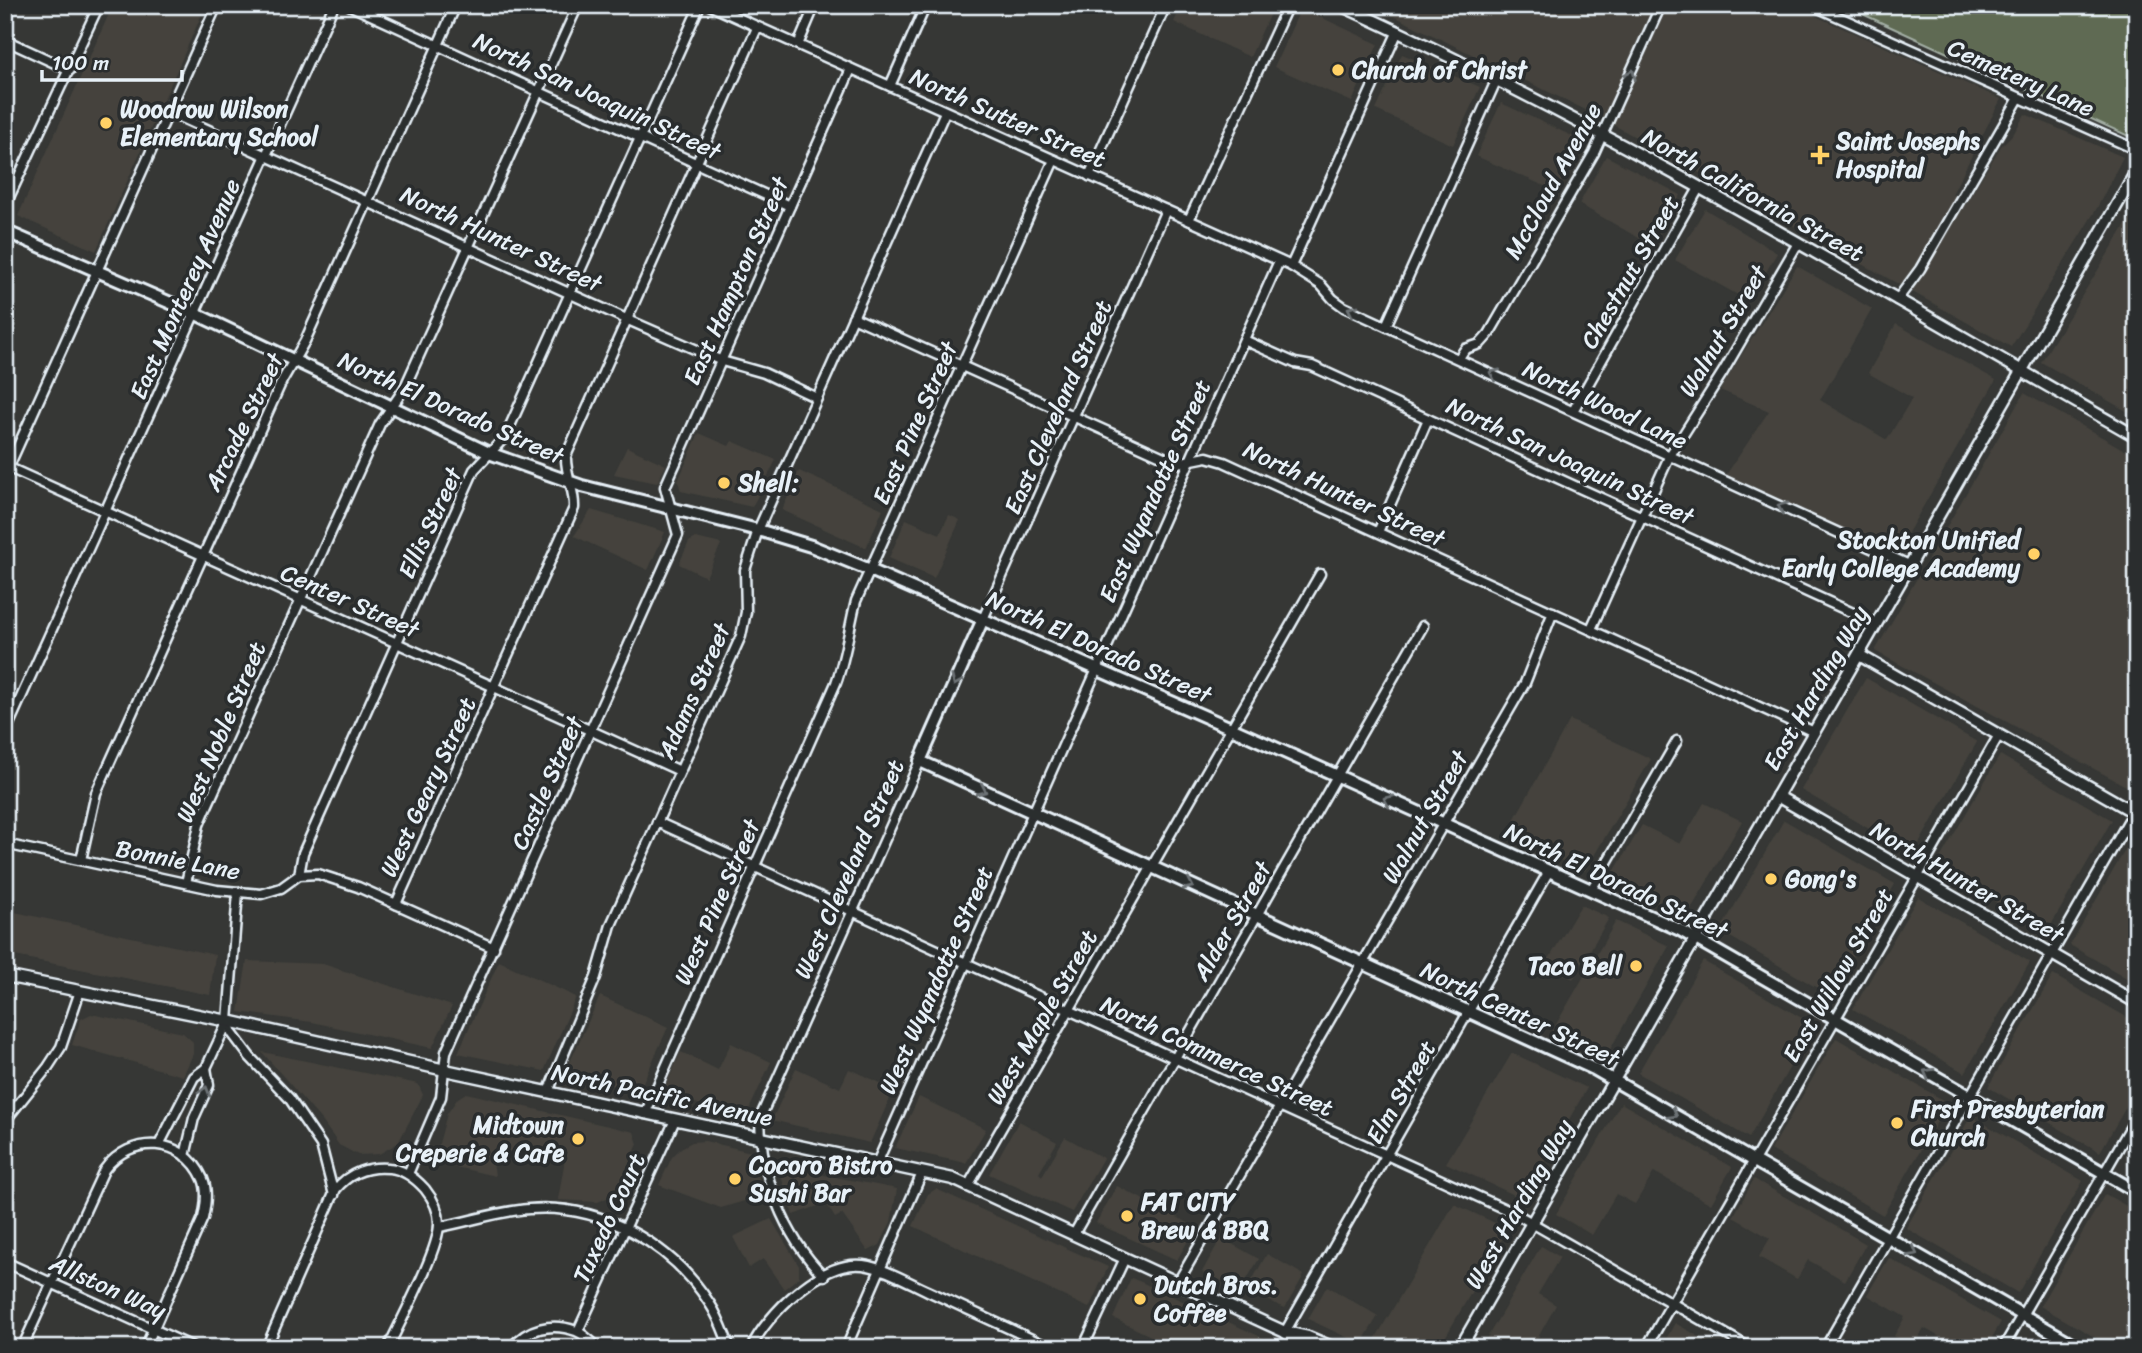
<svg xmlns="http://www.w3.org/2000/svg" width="2142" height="1353" viewBox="0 0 2142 1353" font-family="Sriracha,sans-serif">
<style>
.built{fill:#45433d}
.green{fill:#5e6b52;stroke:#a3aea5;stroke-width:2}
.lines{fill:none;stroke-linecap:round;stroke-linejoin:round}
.minor-casing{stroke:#e8f1f8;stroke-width:13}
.tertiary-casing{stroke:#e8f1f8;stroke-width:15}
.secondary-casing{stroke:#e8f1f8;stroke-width:16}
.minor{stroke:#2a2d2e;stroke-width:8}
.tertiary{stroke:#2a2d2e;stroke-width:10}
.secondary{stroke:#2a2d2e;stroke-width:10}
.oneway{stroke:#6c7275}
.poi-dot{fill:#ffd166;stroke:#2a2d2e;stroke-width:2.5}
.labels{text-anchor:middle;stroke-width:7;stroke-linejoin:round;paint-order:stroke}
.poi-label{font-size:24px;font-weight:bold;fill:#e8f1f8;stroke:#2a2d2e;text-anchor:start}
.street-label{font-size:24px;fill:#e8f1f8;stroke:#2a2d2e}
</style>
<rect width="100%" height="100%" fill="#363735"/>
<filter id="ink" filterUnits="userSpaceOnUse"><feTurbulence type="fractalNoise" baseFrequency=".0143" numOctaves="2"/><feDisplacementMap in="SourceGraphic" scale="14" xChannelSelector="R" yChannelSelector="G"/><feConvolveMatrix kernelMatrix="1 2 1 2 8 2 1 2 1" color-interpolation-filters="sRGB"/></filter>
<g filter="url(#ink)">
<g class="built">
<polygon points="113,5 206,5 96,251 18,216"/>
<polygon points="1182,5 1274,5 1250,57 1174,22"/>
<polygon points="1371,5 1791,5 2001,99 1952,194 1965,205 2001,146 2014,133 2025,114 2123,157 2097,208 2011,347 1596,115"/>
<polygon points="1301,8 1378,44 1352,102 1274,67"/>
<polygon points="1402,54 1480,87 1453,145 1376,110"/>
<polygon points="1501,103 1585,142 1556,191 1476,156"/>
<polygon points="1606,156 1681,195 1653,246 1579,204"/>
<polygon points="2137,207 2137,417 2041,362"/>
<polygon points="1705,209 1777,253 1749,301 1675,260"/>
<polygon points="1797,266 1872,309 1820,400 1887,440 1912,398 1868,373 1896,324 1996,380 1897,552 1843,532 1726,475 1769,411 1720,390"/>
<polygon points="2024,393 2137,457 2137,767 2126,786 1875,651"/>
<polygon points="699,433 729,446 732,441 776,460 752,507 681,491 678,481"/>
<polygon points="627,447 666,465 657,483 614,474"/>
<polygon points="799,471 883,509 866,548 782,510"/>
<polygon points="591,510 665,532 648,570 574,536"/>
<polygon points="949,515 960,520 934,578 889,558 906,519 940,534"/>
<polygon points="696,538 721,544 706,577 679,564 689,542"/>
<polygon points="1866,678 1977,742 1913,854 1801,790"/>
<polygon points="1570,720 1651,759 1585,871 1505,836"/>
<polygon points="2000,755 2112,820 2047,932 1935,867"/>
<polygon points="1704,803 1742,821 1687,916 1608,882 1642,825 1680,844"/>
<polygon points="1784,820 1895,884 1831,996 1720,931"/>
<polygon points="2135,833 2137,834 2137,984 2070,945"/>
<polygon points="1918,897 2030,962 1965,1073 1853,1009"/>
<polygon points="1581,905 1609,918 1573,979 1546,964"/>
<polygon points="5,910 215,955 210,995 5,954"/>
<polygon points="1616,921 1669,946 1605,1058 1551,1033"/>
<polygon points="247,961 323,964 452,1006 432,1048 312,1022 239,1012"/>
<polygon points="499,961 576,997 544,1071 458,1053"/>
<polygon points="1703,961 1814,1025 1749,1138 1638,1073"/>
<polygon points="2053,975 2137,1023 2137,1088 2100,1152 1988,1087"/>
<polygon points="600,996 668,1027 639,1091 564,1075"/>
<polygon points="91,1014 183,1033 193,1042 193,1054 183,1076 72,1045 81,1019"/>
<polygon points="1836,1038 1948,1103 1883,1215 1771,1150"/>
<polygon points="731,1043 771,1062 747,1114 661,1096 681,1052 718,1070"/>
<polygon points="262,1052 418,1084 423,1095 398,1143 379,1154 358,1155 339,1145 323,1122"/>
<polygon points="1512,1053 1587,1088 1523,1199 1446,1163"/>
<polygon points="796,1068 840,1088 849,1069 894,1089 870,1143 772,1120"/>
<polygon points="466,1093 634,1132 638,1144 615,1194 598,1202 558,1200 565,1159 523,1150 492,1153 495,1176 434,1162 447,1114 458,1098"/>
<polygon points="919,1097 986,1129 966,1163 895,1148"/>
<polygon points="1621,1103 1732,1167 1711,1204 1654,1172 1635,1204 1616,1194 1592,1235 1556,1214"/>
<polygon points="1971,1116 2083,1181 2018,1293 1906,1228"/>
<polygon points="1019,1121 1057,1142 1039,1173 1042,1176 1065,1137 1103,1158 1072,1212 989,1174"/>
<polygon points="705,1141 751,1152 764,1195 721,1208 659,1185 672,1157 681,1148 692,1142"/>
<polygon points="778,1166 897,1189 891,1222 880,1245 868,1251 842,1214 835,1218 826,1203 793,1215"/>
<polygon points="1754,1179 1866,1244 1845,1281 1808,1260 1797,1279 1759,1257 1770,1238 1733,1217"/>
<polygon points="1117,1186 1196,1227 1177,1260 1096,1223"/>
<polygon points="936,1189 1108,1267 1089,1308 913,1226 928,1194"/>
<polygon points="2105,1194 2137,1212 2137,1348 2114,1348 2040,1306"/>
<polygon points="1454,1204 1508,1229 1439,1348 1370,1348"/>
<polygon points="771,1219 799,1266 799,1277 784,1289 763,1259 749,1268 733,1237"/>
<polygon points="1221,1238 1259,1259 1241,1289 1202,1272"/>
<polygon points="1541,1246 1560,1257 1538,1294 1556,1305 1532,1348 1481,1348"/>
<polygon points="1267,1254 1304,1275 1285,1308 1246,1291"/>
<polygon points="1889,1258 2001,1322 1986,1348 1959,1348 1924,1328 1913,1346 1894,1336 1905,1317 1867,1295"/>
<polygon points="1131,1278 1141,1282 1285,1348 1151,1348 1155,1338 1113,1318"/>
<polygon points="1327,1286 1378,1316 1361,1344 1308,1319"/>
<polygon points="1675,1323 1719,1348 1661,1348"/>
</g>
<polygon class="green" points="1843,5 2137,5 2137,140"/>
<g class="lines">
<defs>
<g id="minor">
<polyline points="349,5 790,206"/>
<polyline points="709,5 1291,266 1321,285 1333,299 1344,307 1911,566"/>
<polyline points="1812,5 2137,150"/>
<polyline points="5,40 70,70"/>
<polyline points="798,45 815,5"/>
<polyline points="890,86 926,5"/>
<polyline points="169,112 626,319 722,361 764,373 817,398"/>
<polyline points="1089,176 1166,5"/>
<polyline points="5,206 99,5"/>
<polyline points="1189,220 1288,5"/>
<polyline points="1291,266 1398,31"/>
<polyline points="1897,300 1920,269 2019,98"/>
<polyline points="853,317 1177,463 1207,457 1224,462 1814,732"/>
<polyline points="1386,326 1496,81"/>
<polyline points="1244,340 1295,363 1312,366 1877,624"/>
<polyline points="1459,358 1465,349 1480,344 1489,334 1594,153 1661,5"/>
<polyline points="1573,411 1699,188"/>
<polyline points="5,466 680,771"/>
<polyline points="5,475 217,5"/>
<polyline points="1378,532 1428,419"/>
<polyline points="983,619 1166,210"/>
<polyline points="1591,629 1669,457 1723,372 1798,243"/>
<polyline points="5,733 334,5"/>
<polyline points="657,822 1518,1215 1750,1348"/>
<polyline points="5,844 217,890 261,894 281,888 299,875 318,874 358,887 494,948"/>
<polyline points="81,860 96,793 282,381 305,341 456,5"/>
<polyline points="299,875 303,853 311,835 474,470 505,437 700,5"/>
<polyline points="186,883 199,825 205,811 380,424 404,389 578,5"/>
<polyline points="1591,890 1677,741"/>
<path d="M396 904 574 508C575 490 565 474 566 456L757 28"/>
<polyline points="228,1021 232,1033 250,1057 289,1098 321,1145 334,1195"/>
<polyline points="206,1068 228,1021 238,892"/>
<polyline points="548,1092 596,977 611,925 741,636 746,612 745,570 758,530 945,112"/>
<path d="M645 1114 836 683C846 656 849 628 856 601L1054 160"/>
<polyline points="5,1121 48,1067 61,1047 80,991"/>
<polyline points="160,1143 194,1077 206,1068 209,1085 194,1118 185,1156"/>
<polyline points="877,1163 1279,261"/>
<polyline points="408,1174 441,1097 446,1052 678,535 665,487 851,69"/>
<polyline points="968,1186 1320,574"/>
<path d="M439 1227C469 1222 498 1211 529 1209 600 1203 672 1244 710 1304 719 1317 724 1333 730 1348"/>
<polyline points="1074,1234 1423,626"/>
<polyline points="5,1262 195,1348"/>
<path d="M824 1276C783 1235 761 1176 760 1118L920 761"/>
<polyline points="1178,1282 1525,683 1553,612"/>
<polyline points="578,1331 675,1120"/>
<polyline points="1285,1332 1549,871"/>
<path d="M22 1348 104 1170C130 1134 184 1136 203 1179 208 1191 206 1205 203 1218L145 1348"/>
<path d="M266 1348 336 1189C349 1173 368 1166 389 1168 404 1169 415 1178 425 1189 433 1199 439 1211 439 1223 440 1248 400 1322 388 1348"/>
<path d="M511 1348C527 1328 552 1322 576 1331 584 1334 592 1342 598 1348"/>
<path d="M751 1348C767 1314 822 1260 863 1265 885 1268 908 1282 928 1291 969 1310 1010 1329 1051 1348"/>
<polyline points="846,1348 922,1173"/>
<polyline points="1083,1348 1125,1258"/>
<polyline points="1646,1348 1999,735"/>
<polyline points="1825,1348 2137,806"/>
<polyline points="2003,1348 2137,1116"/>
</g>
<g id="tertiary">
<path d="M1340 5C1616 130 1875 288 2137 437"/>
<polyline points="1859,655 2137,814"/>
<polyline points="1777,796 2137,1003"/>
<polyline points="5,976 228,1021 445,1070 953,1179 1285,1332 1308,1337 1334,1348"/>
<polyline points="1285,1332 1303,1348"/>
<polyline points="1460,1348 2137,170"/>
</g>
<g id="secondary">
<polyline points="5,231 196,314 489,453 582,486 758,530 811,546 870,570 1231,728 1680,930 2137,1192"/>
<polyline points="983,619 920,761 1594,1069 2080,1348"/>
</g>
</defs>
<use href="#minor" class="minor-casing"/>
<use href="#tertiary" class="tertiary-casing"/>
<use href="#secondary" class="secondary-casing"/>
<use href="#minor" class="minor"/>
<use href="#tertiary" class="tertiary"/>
<use href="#secondary" class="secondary"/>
</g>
<defs><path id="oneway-chevron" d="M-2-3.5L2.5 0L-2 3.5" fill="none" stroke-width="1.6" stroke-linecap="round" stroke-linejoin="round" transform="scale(1.75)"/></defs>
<g class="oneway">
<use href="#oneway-chevron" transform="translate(1631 74) rotate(-66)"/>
<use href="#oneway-chevron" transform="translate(1352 310) rotate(-154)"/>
<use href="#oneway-chevron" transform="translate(1494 374) rotate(-156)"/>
<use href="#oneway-chevron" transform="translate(1782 507) rotate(-155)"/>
<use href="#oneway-chevron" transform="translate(956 681) rotate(114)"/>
<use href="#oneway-chevron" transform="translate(982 790) rotate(25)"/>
<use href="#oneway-chevron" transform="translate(1388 800) rotate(-156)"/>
<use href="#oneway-chevron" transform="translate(1189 885) rotate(25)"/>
<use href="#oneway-chevron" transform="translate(1928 1073) rotate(-151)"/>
<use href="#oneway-chevron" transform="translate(205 1091) rotate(-73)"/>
<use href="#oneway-chevron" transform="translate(1673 1114) rotate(31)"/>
<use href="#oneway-chevron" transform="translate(1913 1252) rotate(30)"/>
</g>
</g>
<g class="poi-dot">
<circle cx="1338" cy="70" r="7"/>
<circle cx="106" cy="123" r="7"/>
<path d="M1816.5 144.5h7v7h7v7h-7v7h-7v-7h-7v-7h7z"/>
<circle cx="724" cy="483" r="7"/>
<circle cx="2034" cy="554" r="7"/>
<circle cx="1771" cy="879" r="7"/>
<circle cx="1636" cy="966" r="7"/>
<circle cx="1897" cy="1123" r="7"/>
<circle cx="578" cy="1139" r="7"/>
<circle cx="735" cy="1179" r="7"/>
<circle cx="1127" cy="1216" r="7"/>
<circle cx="1140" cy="1299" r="7"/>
</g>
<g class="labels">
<g class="poi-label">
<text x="1352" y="78">Church of Christ</text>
<text x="120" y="117">Woodrow Wilson<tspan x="120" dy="28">Elementary School</tspan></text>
<text x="1836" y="149">Saint Josephs<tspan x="1836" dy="28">Hospital</tspan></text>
<text x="738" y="491">Shell:</text>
<text x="2020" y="548" text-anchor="end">Stockton Unified<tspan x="2020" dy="28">Early College Academy</tspan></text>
<text x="1785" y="887">Gong's</text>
<text x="1622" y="974" text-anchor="end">Taco Bell</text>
<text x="1911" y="1117">First Presbyterian<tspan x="1911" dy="28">Church</tspan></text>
<text x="564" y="1133" text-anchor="end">Midtown<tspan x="564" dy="28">Creperie &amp; Cafe</tspan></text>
<text x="749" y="1173">Cocoro Bistro<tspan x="749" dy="28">Sushi Bar</tspan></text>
<text x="1141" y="1210">FAT CITY<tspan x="1141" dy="28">Brew &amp; BBQ</tspan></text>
<text x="1154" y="1293">Dutch Bros.<tspan x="1154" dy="28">Coffee</tspan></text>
</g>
<g class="street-label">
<text transform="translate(2021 78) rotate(24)" y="8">Cemetery Lane</text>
<text transform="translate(597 96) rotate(25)" y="8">North San Joaquin Street</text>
<text transform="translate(1008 118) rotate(24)" y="8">North Sutter Street</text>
<text transform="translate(1553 181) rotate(-61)" y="8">McCloud Avenue</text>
<text transform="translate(1753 195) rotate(29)" y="8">North California Street</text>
<text transform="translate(501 239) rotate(25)" y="8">North Hunter Street</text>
<text transform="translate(1630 272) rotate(-60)" y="8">Chestnut Street</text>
<text transform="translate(736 281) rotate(-66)" y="8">East Hampton Street</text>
<text transform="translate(185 289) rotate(-66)" y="8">East Monterey Avenue</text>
<text transform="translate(1723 331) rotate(-59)" y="8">Walnut Street</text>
<text transform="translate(1605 405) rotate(25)" y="8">North Wood Lane</text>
<text transform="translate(1058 407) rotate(-66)" y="8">East Cleveland Street</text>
<text transform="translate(451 408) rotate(24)" y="8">North El Dorado Street</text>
<text transform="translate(244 422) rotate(-64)" y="8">Arcade Street</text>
<text transform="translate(915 423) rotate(-66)" y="8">East Pine Street</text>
<text transform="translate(1570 461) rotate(25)" y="8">North San Joaquin Street</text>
<text transform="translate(1155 491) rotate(-66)" y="8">East Wyandotte Street</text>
<text transform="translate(1344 494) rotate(25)" y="8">North Hunter Street</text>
<text transform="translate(430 523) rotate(-65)" y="8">Ellis Street</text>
<text transform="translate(350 601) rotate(24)" y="8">Center Street</text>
<text transform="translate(1099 647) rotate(24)" y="8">North El Dorado Street</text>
<text transform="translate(1816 688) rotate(-60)" y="8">East Harding Way</text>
<text transform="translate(694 691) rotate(-66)" y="8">Adams Street</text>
<text transform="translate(221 732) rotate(-67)" y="8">West Noble Street</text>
<text transform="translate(547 783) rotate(-66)" y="8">Castle Street</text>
<text transform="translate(428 787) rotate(-65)" y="8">West Geary Street</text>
<text transform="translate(1425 817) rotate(-60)" y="8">Walnut Street</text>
<text transform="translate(178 860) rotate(11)" y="8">Bonnie Lane</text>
<text transform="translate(849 869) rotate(-66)" y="8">West Cleveland Street</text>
<text transform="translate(1616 881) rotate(25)" y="8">North El Dorado Street</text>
<text transform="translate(1967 882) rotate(30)" y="8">North Hunter Street</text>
<text transform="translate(717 902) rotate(-66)" y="8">West Pine Street</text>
<text transform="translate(1232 921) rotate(-60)" y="8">Alder Street</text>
<text transform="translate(1838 975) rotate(-60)" y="8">East Willow Street</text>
<text transform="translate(936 980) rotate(-66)" y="8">West Wyandotte Street</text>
<text transform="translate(1520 1014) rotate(25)" y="8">North Center Street</text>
<text transform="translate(1042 1017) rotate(-60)" y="8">West Maple Street</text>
<text transform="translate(1217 1056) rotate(25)" y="8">North Commerce Street</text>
<text transform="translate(1401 1092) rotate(-60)" y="8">Elm Street</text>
<text transform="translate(662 1095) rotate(12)" y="8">North Pacific Avenue</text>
<text transform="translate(1519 1204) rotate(-60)" y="8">West Harding Way</text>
<text transform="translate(609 1218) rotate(-65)" y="8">Tuxedo Court</text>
<text transform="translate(108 1287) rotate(24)" y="8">Allston Way</text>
</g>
</g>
<rect width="2142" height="1353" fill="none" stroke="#2a2d2e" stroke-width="28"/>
<rect x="14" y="14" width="2114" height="1325" fill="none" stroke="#e8f1f8" stroke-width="2.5" filter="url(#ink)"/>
<path d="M42 70v10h140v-10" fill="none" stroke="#e8f1f8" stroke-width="3.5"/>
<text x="52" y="70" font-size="21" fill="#e8f1f8" stroke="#2a2d2e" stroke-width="5" paint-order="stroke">100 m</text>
</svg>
